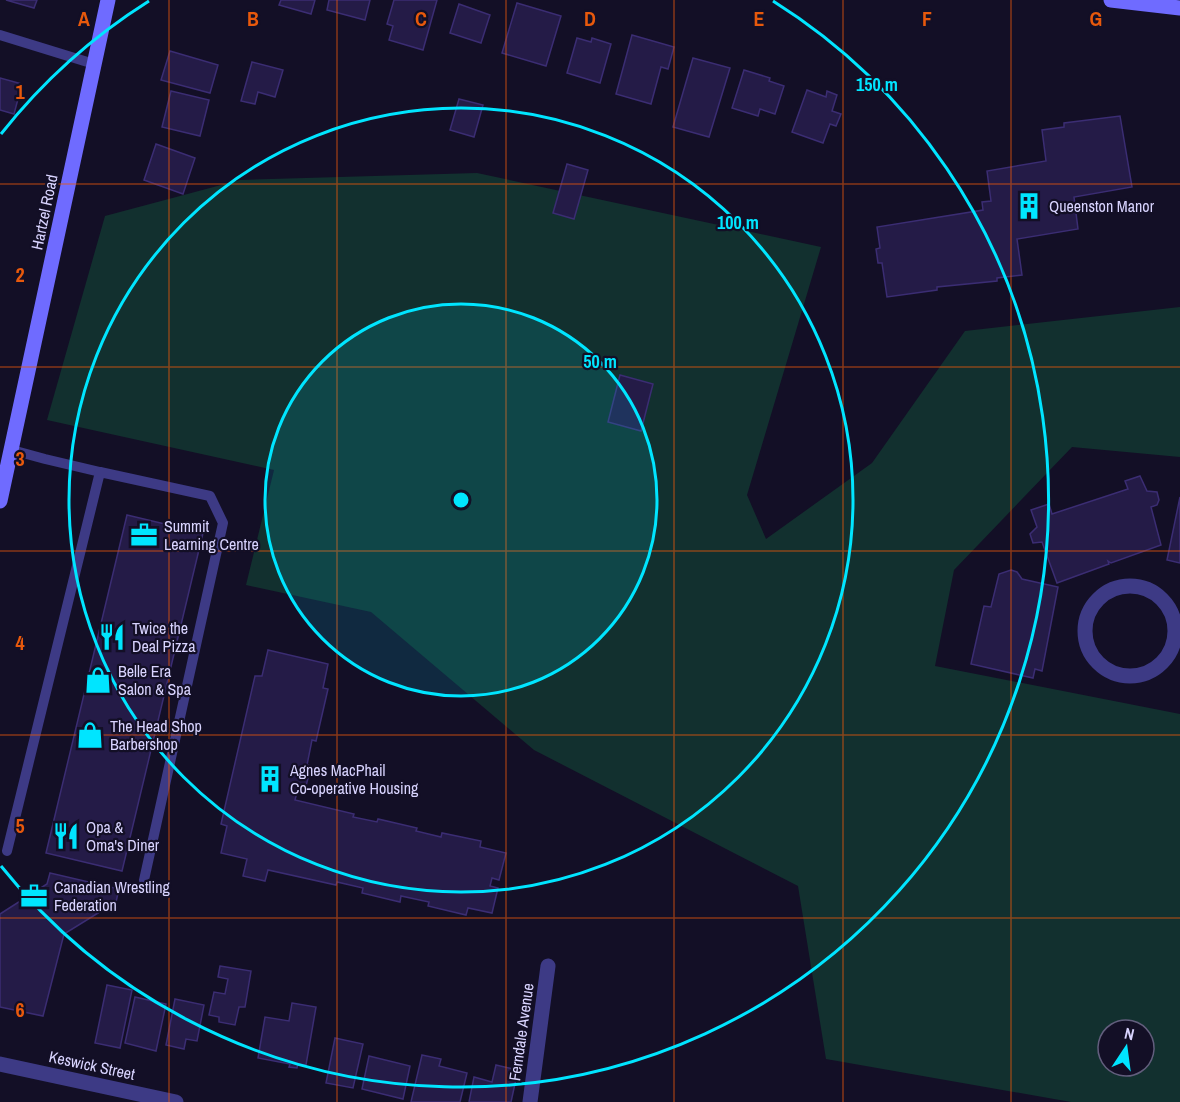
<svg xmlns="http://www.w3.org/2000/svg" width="1180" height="1102" viewBox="0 0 1180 1102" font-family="'Archivo Narrow',sans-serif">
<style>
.green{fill:#12302f;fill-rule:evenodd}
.building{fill:#241b47;stroke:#3b2d73;stroke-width:1.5}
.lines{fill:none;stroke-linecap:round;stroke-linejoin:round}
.lane{stroke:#3d3a85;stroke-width:10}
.street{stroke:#3d3a85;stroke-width:15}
.secondary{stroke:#6f6bff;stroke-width:15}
.grid{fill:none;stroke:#e8590c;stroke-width:1.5;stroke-opacity:0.55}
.ring{fill:none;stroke:#00e5ff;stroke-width:3}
.labels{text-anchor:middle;stroke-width:4.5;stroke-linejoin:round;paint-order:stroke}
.poi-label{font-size:16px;fill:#d9d4ff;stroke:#130f26;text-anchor:start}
.street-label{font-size:16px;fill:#d9d4ff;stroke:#130f26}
.grid-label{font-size:20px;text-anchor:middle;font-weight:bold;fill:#e8590c;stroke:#130f26;stroke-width:4.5;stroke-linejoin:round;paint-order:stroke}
.centre{fill:#00e5ff;stroke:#130f26;stroke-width:3}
.ring-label{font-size:18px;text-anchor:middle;font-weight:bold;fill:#00e5ff;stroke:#130f26;stroke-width:4.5;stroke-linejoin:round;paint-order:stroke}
</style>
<rect width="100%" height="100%" fill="#130f26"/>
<path class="green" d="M477 173 821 247 747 495 766 539 872 463 965 331 1180 307V457L1072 447 954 570 935 666 1180 714V1102H1071L826 1059 798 886 534 750 371 612 246 585 274 470 47 420 105 216 240 180ZM1108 1030H1144V1066H1108Z"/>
<g class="building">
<polygon points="6,0 37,0 34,8"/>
<polygon points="281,0 315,0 311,14 279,5"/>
<polygon points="329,0 370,0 365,20 327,10"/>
<polygon points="394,0 437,0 423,50 389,40 393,26 387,24"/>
<polygon points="517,3 561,16 546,66 502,53"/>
<polygon points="459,4 490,15 481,43 450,33"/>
<polygon points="632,35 674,47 668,69 661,67 651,104 616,94"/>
<polygon points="577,38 591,42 592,38 611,44 600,83 567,73"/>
<polygon points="170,51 218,65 210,93 161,80"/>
<polygon points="693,58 730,68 709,137 673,127"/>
<polygon points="252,62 283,70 275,97 258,92 255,104 241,101"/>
<polygon points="744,70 770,78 769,81 784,86 775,114 760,109 758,116 732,108"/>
<polygon points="0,78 22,84 14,114 0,110"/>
<polygon points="807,90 826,97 827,91 837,95 832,111 841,114 836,126 830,124 823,143 792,132"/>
<polygon points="171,91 209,100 200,136 162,127"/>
<polygon points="459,99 483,105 474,137 450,130"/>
<polygon points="1120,116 1132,187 1074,197 1078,229 1017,239 1022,275 997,278 997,281 937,287 937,290 887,297 882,263 878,263 876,249 880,248 877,227 983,210 982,202 991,201 987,171 1046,161 1042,130 1064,127 1064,123"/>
<polygon points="156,144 195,158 183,194 144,180"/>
<polygon points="567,164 588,170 574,219 553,213"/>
<polygon points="620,375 653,384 641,431 608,422"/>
<polygon points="1140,476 1147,491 1157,492 1159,500 1157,505 1151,507 1161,545 1111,563 1108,561 1109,564 1057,583 1042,542 1033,543 1030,534 1037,527 1031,510 1049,504 1052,514 1128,489 1125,481"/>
<polygon points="1180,497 1180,563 1167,560"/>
<polygon points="127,515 203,533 122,871 46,853"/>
<polygon points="1011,570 1017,572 1022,579 1058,587 1042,671 1035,669 1033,678 971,664 984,606 991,607 999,574"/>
<polygon points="268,650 328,664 323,688 328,689 316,741 312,740 307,765 311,766 304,794 297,792 295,800 354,814 353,817 377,822 378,819 417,828 416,831 441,837 442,833 481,841 480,847 506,853 499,880 492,878 490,886 498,888 492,913 468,908 466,915 428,906 429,902 401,896 400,902 362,893 363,888 337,882 336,885 268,870 265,881 243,876 247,859 221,853 227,826 221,824 255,676 262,676"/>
<polygon points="50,873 119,889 116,902 64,934 43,1016 0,1007 0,914 47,884"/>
<polygon points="220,966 251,971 245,1007 239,1007 235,1025 219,1022 219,1017 209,1015 214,992 225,994 228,979 218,977"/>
<polygon points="107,985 132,990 120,1048 95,1043"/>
<polygon points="135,997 166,1004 156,1051 125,1043"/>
<polygon points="175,999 204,1005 197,1041 186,1039 184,1049 166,1045"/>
<polygon points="292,1003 316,1007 306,1065 298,1064 297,1068 289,1067 290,1064 258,1058 265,1017 289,1021"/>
<polygon points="335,1038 363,1044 353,1088 326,1083"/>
<polygon points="422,1055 441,1059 439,1066 467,1073 460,1102 411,1102"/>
<polygon points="369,1056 410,1066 403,1099 362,1089"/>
<polygon points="496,1065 518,1070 511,1102 469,1102 474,1077 492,1082"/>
</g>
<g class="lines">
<g class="lane">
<polyline points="0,35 94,64"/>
<polyline points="12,450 45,459 100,472"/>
<polyline points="7,851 100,472 210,496 223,523 144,880"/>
</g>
<g class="street">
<circle cx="1130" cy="631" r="45"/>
<polyline points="0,1064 176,1102"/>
<polyline points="530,1102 548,966"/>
</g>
<g class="secondary">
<polyline points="1111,0 1180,8"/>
<polyline points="0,501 108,0"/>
</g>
</g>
<path class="grid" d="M169 0V1102M337 0V1102M506 0V1102M674 0V1102M843 0V1102M1011 0V1102M0 184H1180M0 367H1180M0 551H1180M0 735H1180M0 918H1180"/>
<circle cx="461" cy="500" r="196" fill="#00e5ff" fill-opacity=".12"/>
<g class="ring">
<circle cx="461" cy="500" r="196"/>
<circle cx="461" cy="500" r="392"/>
<path d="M1 134A588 588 0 0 1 149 1M773 1A588 588 0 1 1 1 866"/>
</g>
<defs>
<symbol id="building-bare" viewBox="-9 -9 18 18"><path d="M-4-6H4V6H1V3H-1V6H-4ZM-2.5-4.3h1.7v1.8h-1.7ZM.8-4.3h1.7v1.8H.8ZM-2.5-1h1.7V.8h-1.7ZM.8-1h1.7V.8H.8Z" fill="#00e5ff" stroke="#130f26" stroke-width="2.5" paint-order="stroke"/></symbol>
<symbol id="office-bare" viewBox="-9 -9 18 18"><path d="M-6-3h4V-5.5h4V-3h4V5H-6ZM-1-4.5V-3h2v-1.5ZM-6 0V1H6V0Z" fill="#00e5ff" stroke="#130f26" stroke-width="2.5" paint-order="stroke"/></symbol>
<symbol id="restaurant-bare" viewBox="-9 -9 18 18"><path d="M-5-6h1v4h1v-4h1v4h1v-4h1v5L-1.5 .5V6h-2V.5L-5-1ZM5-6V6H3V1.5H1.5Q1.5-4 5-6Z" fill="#00e5ff" stroke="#130f26" stroke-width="2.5" paint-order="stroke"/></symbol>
<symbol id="shop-bare" viewBox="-9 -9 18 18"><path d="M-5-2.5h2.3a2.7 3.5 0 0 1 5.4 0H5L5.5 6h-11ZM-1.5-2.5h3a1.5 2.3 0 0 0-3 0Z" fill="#00e5ff" stroke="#130f26" stroke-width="2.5" paint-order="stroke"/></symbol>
</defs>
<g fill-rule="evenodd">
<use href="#building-bare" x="1010" y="187" width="38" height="38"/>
<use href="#office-bare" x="125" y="516" width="38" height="38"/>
<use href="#restaurant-bare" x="93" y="618" width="38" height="38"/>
<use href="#shop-bare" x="79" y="661" width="38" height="38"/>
<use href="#shop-bare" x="71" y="716" width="38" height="38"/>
<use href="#building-bare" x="251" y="760" width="38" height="38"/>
<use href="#restaurant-bare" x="47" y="817" width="38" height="38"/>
<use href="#office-bare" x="15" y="877" width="38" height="38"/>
</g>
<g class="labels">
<g class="poi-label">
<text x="1049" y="212">Queenston Manor</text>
<text x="164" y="532">Summit<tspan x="164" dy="18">Learning Centre</tspan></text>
<text x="132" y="634">Twice the<tspan x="132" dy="18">Deal Pizza</tspan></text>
<text x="118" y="677">Belle Era<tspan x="118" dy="18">Salon &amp; Spa</tspan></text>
<text x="110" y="732">The Head Shop<tspan x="110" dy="18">Barbershop</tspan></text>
<text x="290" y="776">Agnes MacPhail<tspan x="290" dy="18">Co-operative Housing</tspan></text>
<text x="86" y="833">Opa &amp;<tspan x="86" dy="18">Oma's Diner</tspan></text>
<text x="54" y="893">Canadian Wrestling<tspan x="54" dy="18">Federation</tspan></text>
</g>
<g class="street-label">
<text transform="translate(44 212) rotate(-78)" y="6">Hartzel Road</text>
<text transform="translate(521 1032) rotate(-82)" y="6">Ferndale Avenue</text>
<text transform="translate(92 1065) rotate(12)" y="6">Keswick Street</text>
</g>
</g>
<g class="grid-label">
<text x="84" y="26">A</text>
<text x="253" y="26">B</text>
<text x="421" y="26">C</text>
<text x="590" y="26">D</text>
<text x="759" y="26">E</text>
<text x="927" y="26">F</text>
<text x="1096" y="26">G</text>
<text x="20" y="99">1</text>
<text x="20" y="282">2</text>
<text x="20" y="466">3</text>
<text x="20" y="650">4</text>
<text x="20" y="833">5</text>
<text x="20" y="1017">6</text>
</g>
<circle cx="461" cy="500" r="9" class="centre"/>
<g class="ring-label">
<text x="877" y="91">150 m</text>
<text x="738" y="229">100 m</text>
<text x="600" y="368">50 m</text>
</g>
<g transform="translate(1126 1048) rotate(13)"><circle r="28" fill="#130f26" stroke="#625e7d" stroke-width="1.5"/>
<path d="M0-4.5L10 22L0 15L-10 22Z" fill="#00e5ff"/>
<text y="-9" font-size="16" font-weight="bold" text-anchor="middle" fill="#d9d4ff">N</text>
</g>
</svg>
